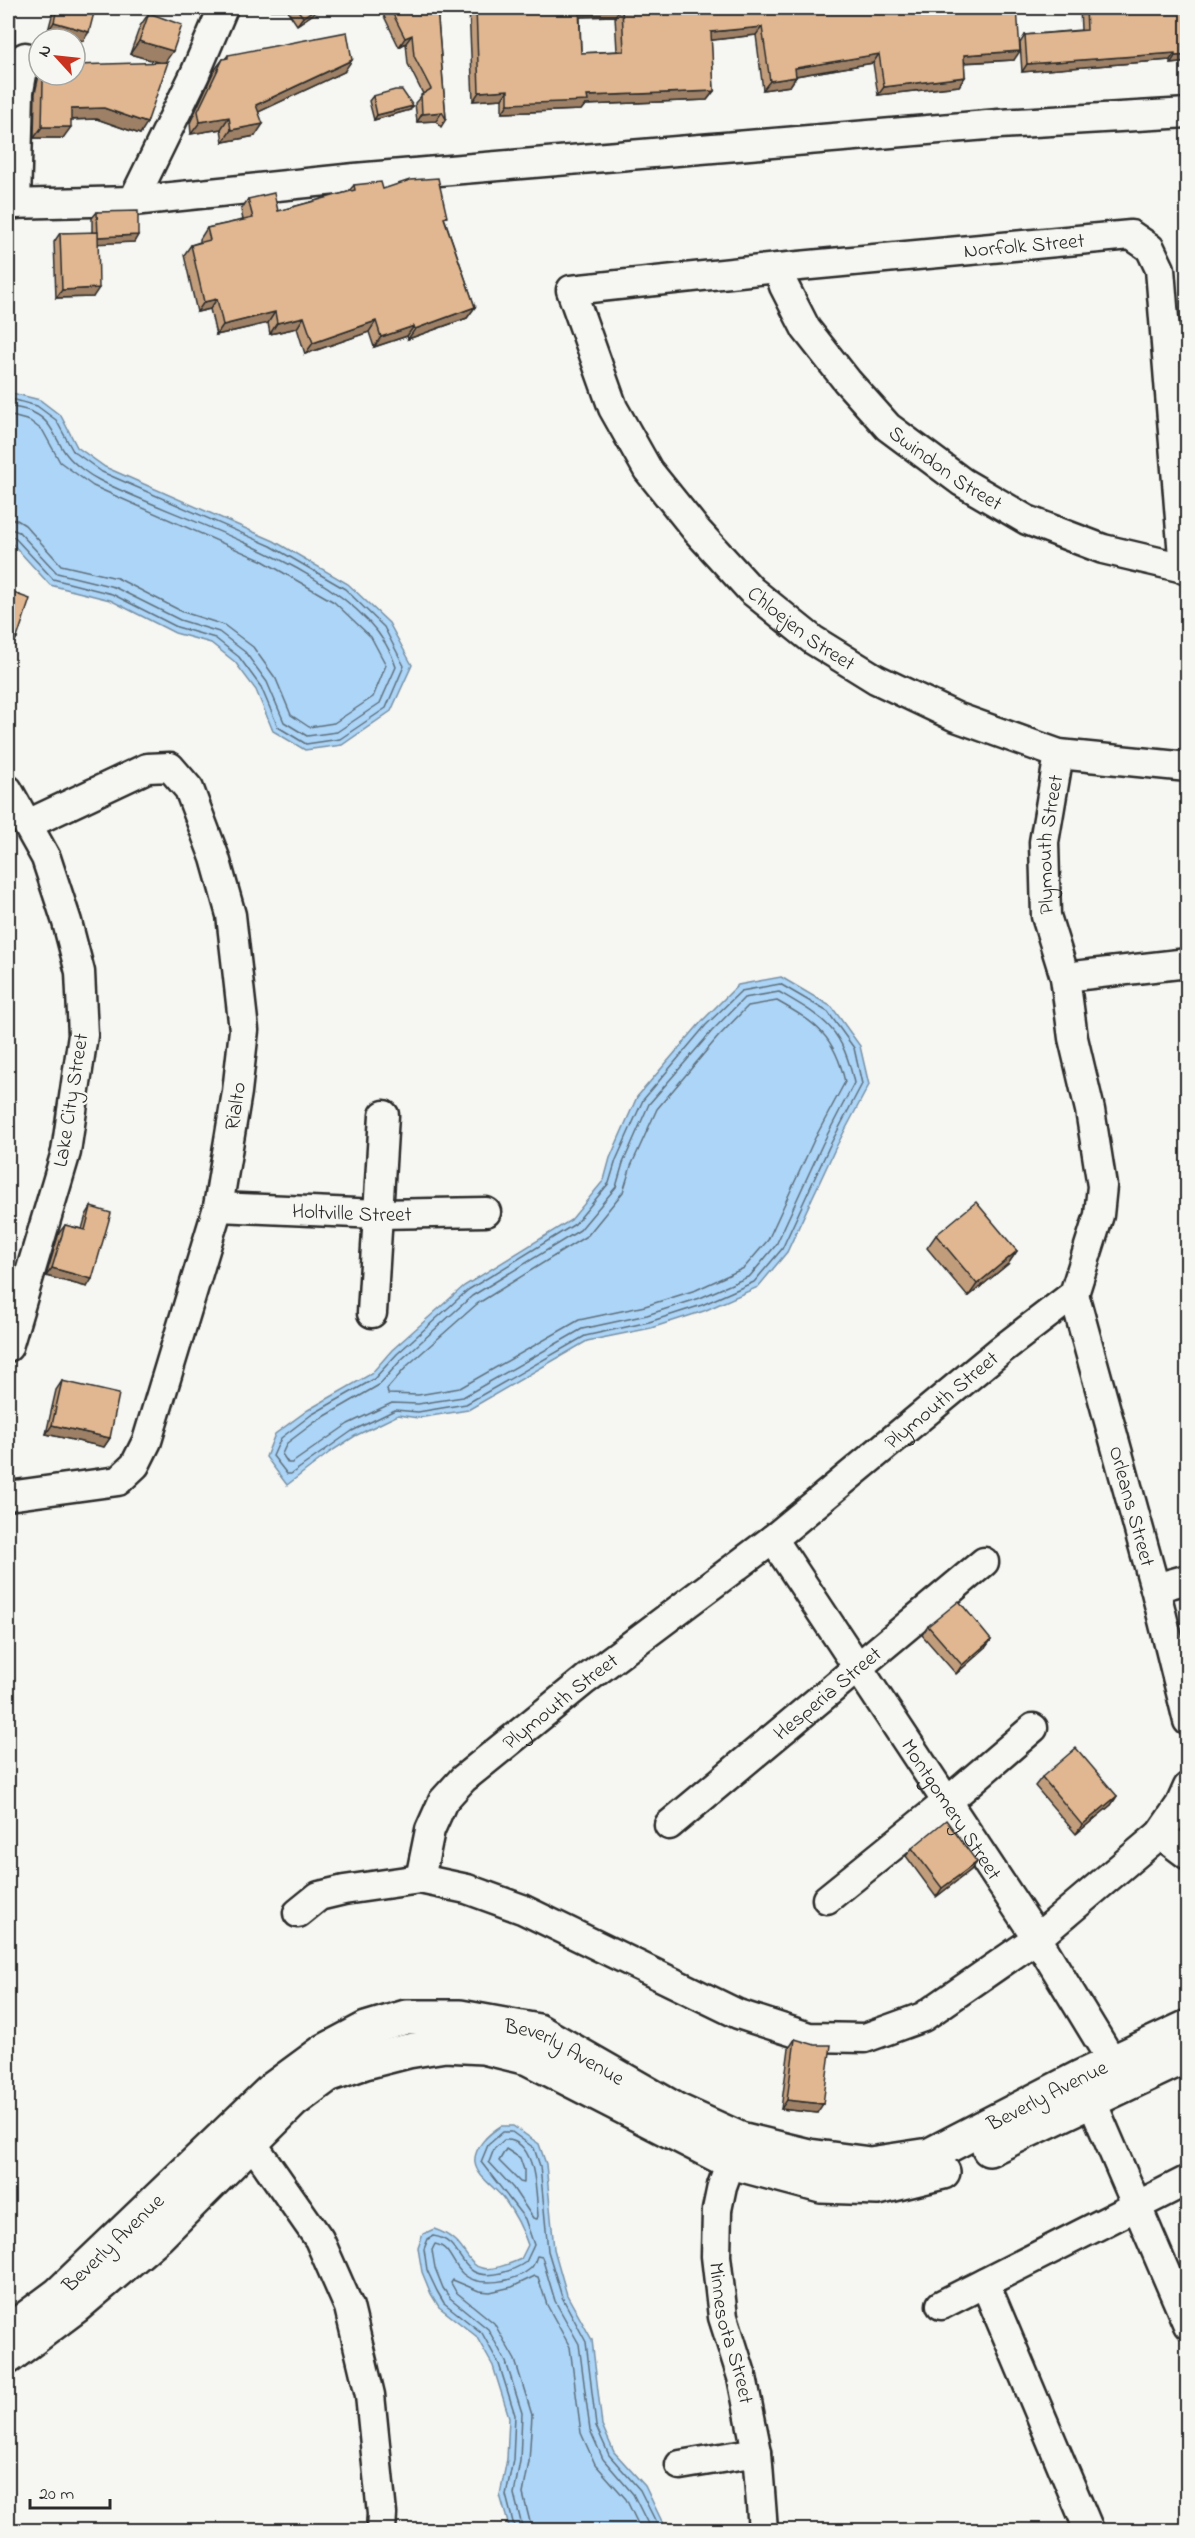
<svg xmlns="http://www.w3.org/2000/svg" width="1195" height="2538" viewBox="0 0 1195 2538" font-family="'Indie Flower',sans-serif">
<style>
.water{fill:#acd5f7;stroke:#7891a5;stroke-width:1.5}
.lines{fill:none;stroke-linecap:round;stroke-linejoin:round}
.shore{stroke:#5f6f7d;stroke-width:1.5}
.minor-casing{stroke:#2b2b2b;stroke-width:33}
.tertiary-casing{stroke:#2b2b2b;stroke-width:38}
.minor{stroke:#f6f6f2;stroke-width:28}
.tertiary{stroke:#f6f6f2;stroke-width:33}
.wall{fill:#c19d7c;stroke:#2b2b2b;stroke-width:1.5;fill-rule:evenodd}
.shaded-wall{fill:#9d8065;stroke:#2b2b2b;stroke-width:1.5}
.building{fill:#e0b790;stroke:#2b2b2b;stroke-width:1.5}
.labels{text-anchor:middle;stroke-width:4.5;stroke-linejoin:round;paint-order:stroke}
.street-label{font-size:21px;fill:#2b2b2b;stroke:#f6f6f2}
</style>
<rect width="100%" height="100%" fill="#f6f6f2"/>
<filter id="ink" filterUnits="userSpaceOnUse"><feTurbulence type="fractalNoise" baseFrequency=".0167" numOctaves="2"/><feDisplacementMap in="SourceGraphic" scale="12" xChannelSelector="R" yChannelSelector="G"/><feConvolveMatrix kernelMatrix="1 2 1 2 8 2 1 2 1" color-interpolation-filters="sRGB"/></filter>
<g filter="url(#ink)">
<g class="water">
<polygon points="8,392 40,400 61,416 77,447 105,467 274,541 348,584 389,623 412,665 391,711 342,745 305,750 273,731 256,690 235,662 211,643 175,633 110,600 50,585 8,539"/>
<polygon points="781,977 832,1007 860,1046 869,1085 835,1149 787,1252 758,1287 704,1311 651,1328 587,1341 468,1410 418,1418 398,1415 355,1436 330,1452 287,1485 266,1457 275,1434 308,1410 371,1374 392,1350 464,1286 571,1220 604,1180 610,1158 637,1097 702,1021 738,985"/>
<path d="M501 2126H513L539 2144 546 2164 554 2249 567 2295 592 2340 602 2425 614 2452 645 2486 666 2530H510L500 2495 507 2459 509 2417 493 2366 476 2336 439 2307 431 2294 422 2272 418 2248 423 2234 434 2229C481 2244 455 2288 521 2259L528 2245C522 2227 515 2214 504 2199 496 2188 477 2177 475 2163 473 2147 490 2133 501 2126Z"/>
</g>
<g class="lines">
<g class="shore">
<polyline points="8,398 37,406 56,420 73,451 102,472 271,546 345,589 384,627 404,666 386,708 340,739 306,744 278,727 261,687 239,657 215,638 177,627 112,594 53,579 14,537 8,536"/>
<path d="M8 406C16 408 26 409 34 413 53 422 55 440 67 455 74 464 89 475 99 480 180 522 368 571 396 667L380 703 337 732 307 736 284 722 267 682 245 652 219 632 180 620 114 587 57 573 19 532 8 528"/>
<polyline points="8,415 30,421 43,431 60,462 93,486 263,561 334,602 371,637 386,665 373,697 334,723 309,727 291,715 276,679 253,647 224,625 183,612 117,578 61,565 25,525 17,520 8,519"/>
<polygon points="780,984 828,1012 854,1048 862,1084 829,1147 782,1249 754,1282 702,1305 649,1322 585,1336 466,1404 418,1412 395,1410 352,1431 291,1474 287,1474 273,1456 281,1438 311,1415 374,1379 397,1354 468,1290 575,1224 609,1183 616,1160 643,1100 706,1025 741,991"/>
<path d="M779 992C825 1019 843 1028 854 1083L823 1143 776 1245 750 1276 700 1298 647 1315 582 1329 463 1397 418 1404 392 1403 348 1424 292 1463H288L282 1454 287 1443 315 1422 379 1385 402 1359 472 1296 580 1230 616 1187 623 1163 649 1104 712 1031 744 998Z"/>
<path d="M777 1001C816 1023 835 1036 845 1082L814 1140 768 1240 744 1268 696 1290 645 1306 579 1320 460 1388 418 1395 388 1394 387 1389 408 1365 477 1304 588 1235 623 1192 631 1166 657 1109 718 1037 748 1006Z"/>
<path d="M504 2140C537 2137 536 2194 538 2216L537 2219 533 2218 513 2188 489 2162 494 2149Z"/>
<polygon points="506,2149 520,2158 524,2170 524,2183 520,2182 499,2161"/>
<path d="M515 2530 506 2495 513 2460 515 2415 499 2364 482 2333 444 2303 437 2291 427 2270 424 2249 428 2239 433 2236C467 2240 454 2284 501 2273 509 2271 519 2267 526 2262L534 2245 525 2219 481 2162 488 2145 503 2132H512L534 2148 540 2166 548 2251 562 2297 586 2342 596 2426 609 2455 640 2490 660 2530"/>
<path d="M523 2530 514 2494 520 2461 522 2413 506 2362 488 2329 450 2298 443 2288 435 2268 432 2250 435 2244C451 2247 452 2265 463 2274 479 2288 515 2282 530 2269 534 2266 535 2261 537 2256L542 2257 555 2301 579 2344 590 2430 603 2459 633 2494 651 2530"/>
<polyline points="532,2530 523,2494 529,2462 532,2415 515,2360 494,2323 456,2292 451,2283 453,2280 479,2291 490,2292 512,2287 535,2276 538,2277 547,2305 570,2347 581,2433 595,2464 626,2499 641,2530"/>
</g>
<defs>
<g id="minor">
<polyline points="133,201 195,74 223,8"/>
<polyline points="8,204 133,201 355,178 999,124 1188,113"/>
<polyline points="16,204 19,91 25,57"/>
<path id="s1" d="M778 268 784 286 806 329 847 381 888 427 962 482 1027 520 1103 549 1188 569"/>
<path id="s2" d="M1184 569 1160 269 1150 248 1131 235 778 268 571 290 613 408 648 470 697 531 751 590 813 640 876 679 956 717 1059 754 1188 767"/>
<polyline points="8,790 46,858 67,922 80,972 83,1035 66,1152 8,1347"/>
<polyline points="1065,977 1188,963"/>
<path id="s3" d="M218 1207 379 1214 486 1212"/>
<path id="s4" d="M1074 1294 1155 1588 1188 1721"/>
<polyline points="372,1313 384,1115"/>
<path id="s5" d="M8 1496 118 1481 135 1465 147 1441 218 1207 237 1092 244 1030 231 915 215 858 189 789 170 767 147 768 28 824"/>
<path id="s6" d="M773 1539 1037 1938 1124 2081"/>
<polyline points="1155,1588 1188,1579"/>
<path id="s7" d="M669 1825 984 1562"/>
<polyline points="1160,1834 1188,1855"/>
<path id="s8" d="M420 1879 430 1830 443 1801 463 1779 585 1680 773 1539 1001 1350 1074 1294 1099 1215 1102 1186 1090 1110 1073 1038 1065 977 1046 916 1044 842 1059 754"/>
<polyline points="827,1899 947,1802 1033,1728"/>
<polyline points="298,1913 319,1896 344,1890 420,1879 467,1889 522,1909 738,2014 809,2037 865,2038 923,2017 1037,1938 1160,1834 1180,1805 1188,1787"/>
<polyline points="1083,2081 1188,2325"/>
<polyline points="238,2127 252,2143 319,2239 349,2307 370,2395 382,2514 381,2530"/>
<path id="s9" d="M738 2142 722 2186 717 2210 716 2256 723 2317 742 2377 757 2452 763 2530"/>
<polyline points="985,2283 1089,2530"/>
<polyline points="941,2305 1188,2180"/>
<polyline points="680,2465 757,2452"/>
</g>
<g id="tertiary">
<polyline points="989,2149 1188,2055"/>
<path id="s10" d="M8 2332 59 2294 274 2088 323 2052 366 2029 406 2017H460L538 2031 676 2110 740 2139 809 2156 870 2164 930 2155 1081 2077 1188 2027"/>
<polyline points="8,2357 76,2306 158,2236 293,2101 328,2075 365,2062 408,2051 445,2045 483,2047 528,2058 731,2162 821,2186 878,2188 943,2172"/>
</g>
</defs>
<use href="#minor" class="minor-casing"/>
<use href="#tertiary" class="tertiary-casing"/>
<use href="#minor" class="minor"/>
<use href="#tertiary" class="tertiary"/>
</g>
<g class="wall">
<polygon points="54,8 93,8 83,41 48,31"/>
<polygon points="244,8 322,8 297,25 287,10 244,10"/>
<polygon points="380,8 437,8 446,119 441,127 436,121 417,122 415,103 423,94 408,64 406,43 399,47"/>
<path d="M469 8H1017L1014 60 964 63 965 77 959 86 878 95 873 63 796 76V77L790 86 763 90 756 35 711 40 714 91 707 100 585 105 581 110 502 113V99L473 101ZM615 16 617 51 581 53 580 17Z"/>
<polygon points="1080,8 1188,8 1188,62 1170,64 1170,60 1022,72 1020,43 1025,35 1081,30"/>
<polygon points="149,13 165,62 140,134 97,119 71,120 63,138 34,138 35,93 39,75 75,75 160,62 130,54 140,26"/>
<polygon points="228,55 344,72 258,112 255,136 223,142 221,129 191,134 190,123 214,71 223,59 225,59"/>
<polygon points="373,96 410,110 374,120 369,101"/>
<polygon points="354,185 383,189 445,220 475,307 467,318 408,339 407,336 374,347 369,332 305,354 297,328 270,334 268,323 216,335 210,309 197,312 184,255 191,245 200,242 200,239 207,228 243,220 241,210 248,199 278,211 348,192"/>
<polygon points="97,212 138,235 134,242 98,243 93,297 56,298 54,242 60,233 92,233 92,218"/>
<polygon points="91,1207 87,1287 46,1276 59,1233 65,1225 82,1229 86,1215"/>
<polygon points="936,1235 1017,1251 1008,1264 968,1297 927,1248"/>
<polygon points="62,1381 110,1438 104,1447 46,1434 56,1390"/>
<polygon points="928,1626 991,1640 985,1648 956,1674 922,1635"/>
<polygon points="1042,1777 1117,1796 1111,1805 1076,1834 1035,1786"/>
<polygon points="912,1848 977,1862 971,1870 936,1897 906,1856"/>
<polygon points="795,2039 817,2113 781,2109 789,2048"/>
</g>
<g class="shaded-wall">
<polygon points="245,8 289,8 287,10 244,10"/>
<polygon points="316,8 322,8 297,25 303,17"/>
<polygon points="579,8 621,8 615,16 573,17"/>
<polygon points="54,22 89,32 83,41 48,31"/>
<polygon points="762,27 756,35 705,41 711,32"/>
<polygon points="412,35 406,43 399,47 405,38"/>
<polygon points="139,41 173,51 164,64 130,54"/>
<polygon points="1020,51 1014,60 957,63 964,55"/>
<polygon points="1175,53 1170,60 1022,72 1027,64"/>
<polygon points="879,54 873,63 789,77 795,68"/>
<polygon points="1188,55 1188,62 1170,64 1175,56"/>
<polygon points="352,60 344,72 248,117 256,105"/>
<polygon points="796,77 790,86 763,90 770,81"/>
<polygon points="965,77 959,86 878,95 884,87"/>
<polygon points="508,90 502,99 473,101 479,92"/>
<polygon points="714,91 707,100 585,105 581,110 502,113 508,104 587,96"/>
<polygon points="413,106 410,110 374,120 377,115"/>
<polygon points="104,108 147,123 140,134 97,119 63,120 71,109"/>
<polygon points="442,112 436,121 417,122 422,114"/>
<polygon points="229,117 221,129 191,134 200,122"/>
<polygon points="263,124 255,136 223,142 231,130"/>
<polygon points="42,127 71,127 63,138 34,138"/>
<polygon points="138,235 134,242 93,244 97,237"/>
<polygon points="99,288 93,297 56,298 62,290"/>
<polygon points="217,299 210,309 197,312 204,302"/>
<polygon points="475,307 467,318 408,339 415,329"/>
<polygon points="275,312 268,323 216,335 223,325"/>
<polygon points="304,317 297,328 270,334 277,323"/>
<polygon points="376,321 369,332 305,354 313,343"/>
<polygon points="414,326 407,336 374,347 381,337"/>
<polygon points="8,635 17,638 12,646 8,645"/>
<polygon points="1017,1251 1008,1264 968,1297 977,1284"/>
<polygon points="52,1268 92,1279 87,1287 46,1276"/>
<polygon points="52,1425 110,1438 104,1447 46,1434"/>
<polygon points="991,1640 985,1648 956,1674 962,1665"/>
<polygon points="1117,1796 1111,1805 1076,1834 1082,1825"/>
<polygon points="977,1862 971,1870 936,1897 942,1888"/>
<polygon points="787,2100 823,2104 817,2113 781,2109"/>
</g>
<g class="building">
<polygon points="57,8 93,8 95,9 89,32 54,22"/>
<polygon points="296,8 316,8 303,17"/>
<polygon points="390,8 437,8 446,119 442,112 422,114 421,95 431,89 414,56 412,35 405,38"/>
<polygon points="476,8 603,8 579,8 581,53 624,51 622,8 1017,8 1020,51 964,55 965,77 884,87 879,54 795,68 796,77 770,81 762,27 711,32 714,91 587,96 588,101 508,104 508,90 479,92"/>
<polygon points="1086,8 1188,8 1188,55 1175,56 1175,53 1027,64 1025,35 1087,30"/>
<polygon points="15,13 15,43 8,83 8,14"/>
<polygon points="149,13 182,25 173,51 139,41"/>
<polygon points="347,32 352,60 256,105 263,124 231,130 229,117 200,122 198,111 223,59 228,58 228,55"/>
<polygon points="168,62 147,123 104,108 71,109 71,127 42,127 43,82 44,75 75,75 75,65"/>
<polygon points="395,90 402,90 413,106 377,115 373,96"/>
<polygon points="438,178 447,217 444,218 475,307 415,329 414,326 381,337 376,321 313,343 304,317 277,323 275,312 223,325 217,299 204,302 191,245 210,240 207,228 253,218 248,199 274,193 278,211 355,190 354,185 381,182 383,189 410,180"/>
<polygon points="138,211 138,235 98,237 97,212"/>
<polygon points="98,232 99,288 62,290 60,233"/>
<polygon points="8,591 30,599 17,638 8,635"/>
<polygon points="976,1202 1017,1251 977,1284 936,1235"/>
<polygon points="91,1207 111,1213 92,1279 52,1268 65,1225 85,1230"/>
<polygon points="62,1381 119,1394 110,1438 52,1425"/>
<polygon points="959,1601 991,1640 962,1665 928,1626"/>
<polygon points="1076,1748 1117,1796 1082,1825 1042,1777"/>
<polygon points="946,1820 977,1862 942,1888 912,1848"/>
<polygon points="795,2039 815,2045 831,2045 823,2104 787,2100"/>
</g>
</g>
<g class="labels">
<g class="street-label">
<text transform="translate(1024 245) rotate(-5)" y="7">Norfolk Street</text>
<text dy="7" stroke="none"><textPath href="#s1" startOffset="266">Swindon Street</textPath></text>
<text dy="7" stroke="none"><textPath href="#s2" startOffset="1328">Chloejen Street</textPath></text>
<text dy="7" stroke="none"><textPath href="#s8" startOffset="1352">Plymouth Street</textPath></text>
<text transform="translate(70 1100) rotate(-81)" y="7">Lake City Street</text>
<text dy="7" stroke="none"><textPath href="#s5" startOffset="508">Rialto</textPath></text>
<text dy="7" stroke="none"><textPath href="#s3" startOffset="134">Holtville Street</textPath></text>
<text dy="7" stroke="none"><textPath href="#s8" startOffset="722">Plymouth Street</textPath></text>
<text dy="7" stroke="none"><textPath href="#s4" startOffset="220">Orleans Street</textPath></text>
<text dy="7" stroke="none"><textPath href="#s7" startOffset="206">Hesperia Street</textPath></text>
<text dy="7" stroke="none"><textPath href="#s8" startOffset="236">Plymouth Street</textPath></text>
<text dy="7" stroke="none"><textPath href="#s6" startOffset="324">Montgomery Street</textPath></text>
<text dy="7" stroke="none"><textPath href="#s10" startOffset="678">Beverly Avenue</textPath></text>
<text dy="7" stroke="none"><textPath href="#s10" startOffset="1200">Beverly Avenue</textPath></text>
<text dy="7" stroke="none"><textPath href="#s10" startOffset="138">Beverly Avenue</textPath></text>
<text dy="7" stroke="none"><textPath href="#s9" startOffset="196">Minnesota Street</textPath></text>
</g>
</g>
<rect width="1195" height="2538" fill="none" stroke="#f6f6f2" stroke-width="30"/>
<rect x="15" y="15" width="1165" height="2508" fill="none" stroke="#2b2b2b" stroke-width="2" filter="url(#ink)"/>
<g transform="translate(57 57) rotate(297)"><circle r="28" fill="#f6f6f2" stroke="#a5a5a2" stroke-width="1.5"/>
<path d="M0-4.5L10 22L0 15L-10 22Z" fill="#c8321e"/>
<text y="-9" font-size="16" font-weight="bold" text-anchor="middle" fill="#2b2b2b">N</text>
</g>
<path d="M30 2499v9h80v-9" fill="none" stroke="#2b2b2b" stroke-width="3"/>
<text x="39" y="2499" font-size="18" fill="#2b2b2b" stroke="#f6f6f2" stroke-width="4.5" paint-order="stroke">20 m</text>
</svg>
